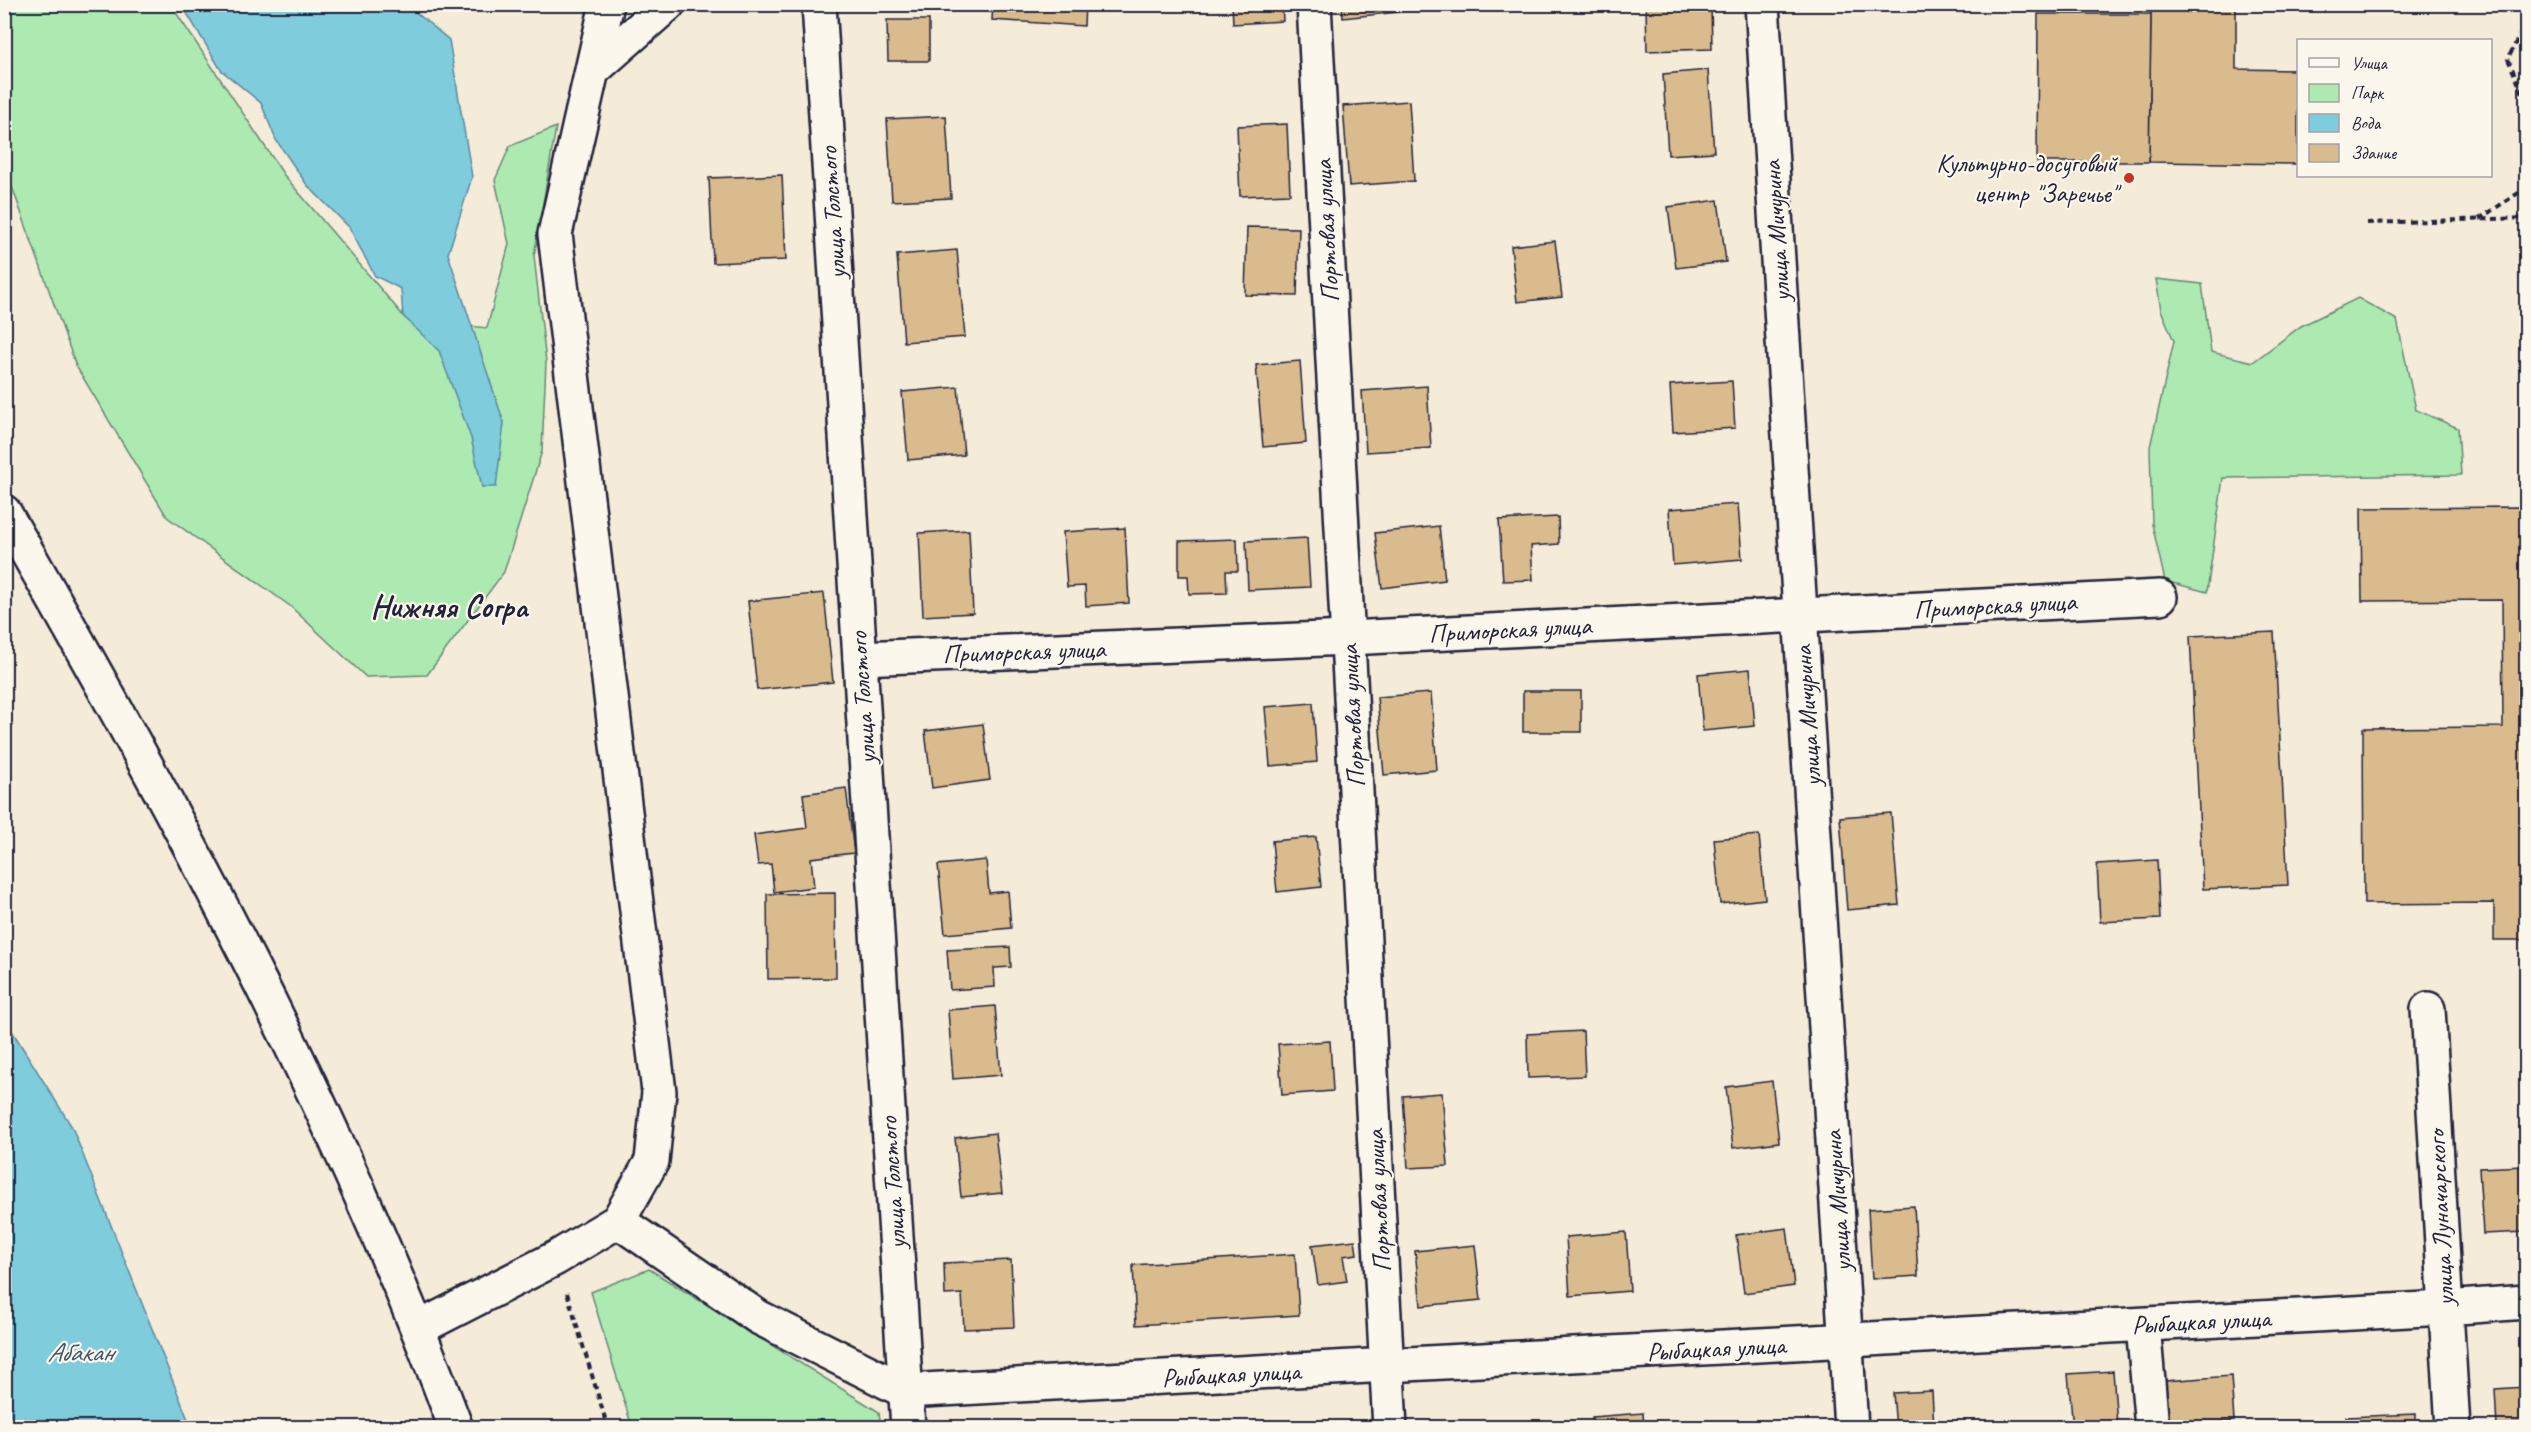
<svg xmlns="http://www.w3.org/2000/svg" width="2531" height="1432" viewBox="0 0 2531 1432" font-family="Caveat,sans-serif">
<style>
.green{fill:#aceab1;stroke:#678676;stroke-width:1.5}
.water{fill:#7fccdd;stroke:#5a889c;stroke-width:1.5}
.building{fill:#d9bb8d;stroke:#22223b;stroke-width:1.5}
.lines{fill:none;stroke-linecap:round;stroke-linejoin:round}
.minor-casing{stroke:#22223b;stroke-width:38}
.path{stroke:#22223b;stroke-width:4;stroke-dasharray:6 4.5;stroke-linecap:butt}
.minor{stroke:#fbf7ec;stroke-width:33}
.poi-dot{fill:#c8321e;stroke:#fbf7ec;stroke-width:2}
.labels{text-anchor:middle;stroke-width:4.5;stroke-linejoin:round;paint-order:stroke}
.poi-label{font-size:26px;fill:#22223b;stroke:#fbf7ec;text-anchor:end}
.street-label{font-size:26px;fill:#22223b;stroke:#fbf7ec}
.water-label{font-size:27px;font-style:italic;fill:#3e556c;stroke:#fbf7ec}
.district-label{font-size:32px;font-weight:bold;fill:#22223b;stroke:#fbf7ec}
</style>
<rect width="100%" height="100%" fill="#f4ebd9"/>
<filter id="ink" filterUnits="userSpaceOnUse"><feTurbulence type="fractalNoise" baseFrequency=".0167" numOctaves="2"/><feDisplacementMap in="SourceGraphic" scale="12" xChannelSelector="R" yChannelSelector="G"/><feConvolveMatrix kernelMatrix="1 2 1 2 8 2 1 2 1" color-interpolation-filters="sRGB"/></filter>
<g filter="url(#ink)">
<g class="green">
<polygon points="4,5 171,5 284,175 406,319 487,328 509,244 495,180 510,146 556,127 534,256 546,362 542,451 504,572 427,675 366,677 290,606 167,517 76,366 5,167"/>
<polygon points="2156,279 2202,284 2211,352 2253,362 2301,326 2358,298 2397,320 2416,410 2458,428 2461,475 2223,478 2207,592 2165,581 2152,524 2150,447 2174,341 2161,310"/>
<polygon points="649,1269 879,1412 881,1427 632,1427 591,1292"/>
</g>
<g class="water">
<polygon points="182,5 407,5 449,40 472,177 448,254 504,423 496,487 482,487 471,438 439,351 403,316 401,289 375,276 349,227 307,185 276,140 261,103 221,70"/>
<polygon points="4,1018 72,1127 191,1427 5,1427"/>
</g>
<g class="building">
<polygon points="993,4 1085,4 1084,26 992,20"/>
<polygon points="1232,4 1282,4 1283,21 1233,24"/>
<polygon points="1342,4 1398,4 1398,12 1343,18"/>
<polygon points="1646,4 1711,4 1712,49 1647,51"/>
<polygon points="2151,4 2236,4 2236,69 2298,70 2298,164 2149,162"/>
<polygon points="2038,14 2151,14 2149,162 2037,162"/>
<polygon points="887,20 929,20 929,61 888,61"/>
<polygon points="1708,70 1714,152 1668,155 1663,74"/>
<polygon points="1409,101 1414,181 1349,186 1343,106"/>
<polygon points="946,116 951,198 892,201 887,119"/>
<polygon points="1287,124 1290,194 1240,196 1237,126"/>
<polygon points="782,175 786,260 713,263 709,178"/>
<polygon points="1718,200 1726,262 1676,268 1668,207"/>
<polygon points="1247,227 1299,228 1297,296 1245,295"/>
<polygon points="1555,241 1562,297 1517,302 1511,246"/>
<polygon points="957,250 965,337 904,342 897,255"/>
<polygon points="1300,361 1306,443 1263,447 1256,365"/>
<polygon points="1732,381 1735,428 1673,432 1670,385"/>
<polygon points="1427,386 1431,448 1366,452 1362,391"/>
<polygon points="958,387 964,455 908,460 902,392"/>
<polygon points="1738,504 1742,559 1673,565 1669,509"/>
<polygon points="2526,507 2526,940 2494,940 2494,903 2364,904 2363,728 2503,727 2502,600 2362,601 2361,508"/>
<polygon points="1558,517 1559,544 1531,546 1533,580 1503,581 1499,520"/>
<polygon points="1439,526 1445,580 1382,588 1375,533"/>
<polygon points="1125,528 1129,603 1086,606 1085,586 1067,587 1063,532"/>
<polygon points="969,530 973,613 923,616 919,533"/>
<polygon points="1307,538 1310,587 1248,590 1246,541"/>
<polygon points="1237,539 1238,571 1226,571 1227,593 1189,594 1188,576 1179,576 1179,541"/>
<polygon points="824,593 833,682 757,690 748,601"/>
<polygon points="2274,632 2288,885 2203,889 2190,636"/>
<polygon points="1750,669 1755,726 1703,731 1698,674"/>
<rect x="1523" y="691" width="58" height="41"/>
<polygon points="1431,693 1437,770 1384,775 1377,697"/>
<polygon points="1313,703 1317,762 1270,766 1265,707"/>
<polygon points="983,724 990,780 932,788 925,731"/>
<polygon points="846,788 854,853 811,858 814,887 774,892 771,864 758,865 754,835 807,828 803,794"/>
<polygon points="1891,813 1899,905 1847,910 1840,817"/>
<polygon points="1759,835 1765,899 1720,904 1714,839"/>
<polygon points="1316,837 1321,887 1277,892 1272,841"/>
<polygon points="986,860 989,893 1008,891 1011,928 945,934 938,865"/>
<polygon points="2157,860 2160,919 2100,922 2097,864"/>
<polygon points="835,893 836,978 768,979 767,894"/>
<polygon points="1010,947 1011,967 994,968 995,987 950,990 947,950"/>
<polygon points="995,1006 1001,1075 953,1079 948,1010"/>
<polygon points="1583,1031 1585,1076 1528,1078 1527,1034"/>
<polygon points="1330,1041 1333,1091 1282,1095 1278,1044"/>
<polygon points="1772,1081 1779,1142 1733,1148 1726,1087"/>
<polygon points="1442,1093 1448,1166 1408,1168 1403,1096"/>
<polygon points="995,1133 1002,1193 961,1197 955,1138"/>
<polygon points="2526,1166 2526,1232 2483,1234 2479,1168"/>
<polygon points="1914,1206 1918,1276 1872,1279 1868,1209"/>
<polygon points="1787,1228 1794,1286 1744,1293 1736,1235"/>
<polygon points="1626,1232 1630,1291 1570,1296 1566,1237"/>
<polygon points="1355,1240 1357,1254 1343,1256 1347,1281 1318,1285 1312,1245"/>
<polygon points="1475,1245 1481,1300 1421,1306 1415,1251"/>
<polygon points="1295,1254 1299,1315 1136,1325 1133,1265"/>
<polygon points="1011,1260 1014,1327 964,1329 962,1294 945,1295 944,1263"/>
<polygon points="2113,1371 2117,1424 2073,1428 2068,1374"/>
<polygon points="2231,1376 2234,1421 2168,1426 2165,1381"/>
<polygon points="2526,1387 2526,1428 2497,1428 2495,1389"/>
<polygon points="1932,1391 1934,1428 1896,1428 1893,1393"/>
<polygon points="1643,1413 1644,1428 1592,1428 1592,1417"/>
<polygon points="2416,1414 2416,1428 2347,1428 2346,1417"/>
</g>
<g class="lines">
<defs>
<g id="minor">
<polyline points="819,4 908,1428"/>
<polyline points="1314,4 1390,1428"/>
<polyline points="1762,4 1851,1428"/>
<polyline points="593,70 668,4"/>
<path d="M4 512C174 807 337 1108 456 1428"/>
<polyline points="860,658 1348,638 2160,597"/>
<polyline points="2428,1009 2453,1428"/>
<polyline points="618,1221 758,1317 905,1391 2445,1308 2526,1302"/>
<polyline points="2143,1325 2152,1428"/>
<polyline points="419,1328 556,1258 618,1221 652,1161 659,1092 555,234 607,4"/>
</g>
</defs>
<use href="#minor" class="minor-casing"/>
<g class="path">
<polyline points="2526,21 2508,59 2526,101"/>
<polyline points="2479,219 2526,188"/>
<polyline points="2367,223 2526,218"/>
<polyline points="567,1293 608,1428"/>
</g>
<use href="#minor" class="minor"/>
</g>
</g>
<circle class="poi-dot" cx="2129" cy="178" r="6"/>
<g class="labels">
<g class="poi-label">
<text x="2117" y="172">Культурно-досуговый<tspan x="2117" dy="30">центр "Заречье"</tspan></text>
</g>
<g class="street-label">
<text transform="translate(832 213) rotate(-94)" y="9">улица Толстого</text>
<text transform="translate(1326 231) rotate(-93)" y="9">Портовая улица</text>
<text transform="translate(1776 231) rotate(-94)" y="9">улица Мичурина</text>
<text transform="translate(1995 605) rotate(-3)" y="9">Приморская улица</text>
<text transform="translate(1510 629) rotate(-3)" y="9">Приморская улица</text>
<text transform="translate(1024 651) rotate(-2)" y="9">Приморская улица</text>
<text transform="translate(862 698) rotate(-94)" y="9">улица Толстого</text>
<text transform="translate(1352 716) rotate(-93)" y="9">Портовая улица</text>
<text transform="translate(1807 716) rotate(-94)" y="9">улица Мичурина</text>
<text transform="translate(892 1183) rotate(-94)" y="9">улица Толстого</text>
<text transform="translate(1378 1201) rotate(-93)" y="9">Портовая улица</text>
<text transform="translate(1837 1201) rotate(-94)" y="9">улица Мичурина</text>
<text transform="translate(2440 1218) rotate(-93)" y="9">улица Луначарского</text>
<text transform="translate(2201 1321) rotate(-3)" y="9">Рыбацкая улица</text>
<text transform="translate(1716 1348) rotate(-3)" y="9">Рыбацкая улица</text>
<text transform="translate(1231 1374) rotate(-3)" y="9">Рыбацкая улица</text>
</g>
<g class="water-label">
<text x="80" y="1361">Абакан</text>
</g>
<g class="district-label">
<text x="449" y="617">Нижняя Согра</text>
</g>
</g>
<rect width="2531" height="1432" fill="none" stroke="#fbf7ec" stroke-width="24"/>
<rect x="12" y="12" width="2507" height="1408" fill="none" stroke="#22223b" stroke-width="2" filter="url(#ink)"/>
<rect x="2297" y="39" width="195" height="138" fill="#fbf7ec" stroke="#a4a2a5" stroke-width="1.5"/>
<rect x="2309" y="58" width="30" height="9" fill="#fbf7ec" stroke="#a4a2a5" stroke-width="1.5"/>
<text x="2351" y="69" font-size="18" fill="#22223b">Улица</text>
<rect x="2309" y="84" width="30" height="18" fill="#aceab1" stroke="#a4a2a5" stroke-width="1.5"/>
<text x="2351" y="99" font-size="18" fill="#22223b">Парк</text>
<rect x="2309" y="114" width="30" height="18" fill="#7fccdd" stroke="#a4a2a5" stroke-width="1.5"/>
<text x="2351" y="129" font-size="18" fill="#22223b">Вода</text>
<rect x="2309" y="144" width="30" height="18" fill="#d9bb8d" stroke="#a4a2a5" stroke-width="1.5"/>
<text x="2351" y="159" font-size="18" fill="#22223b">Здание</text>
</svg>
